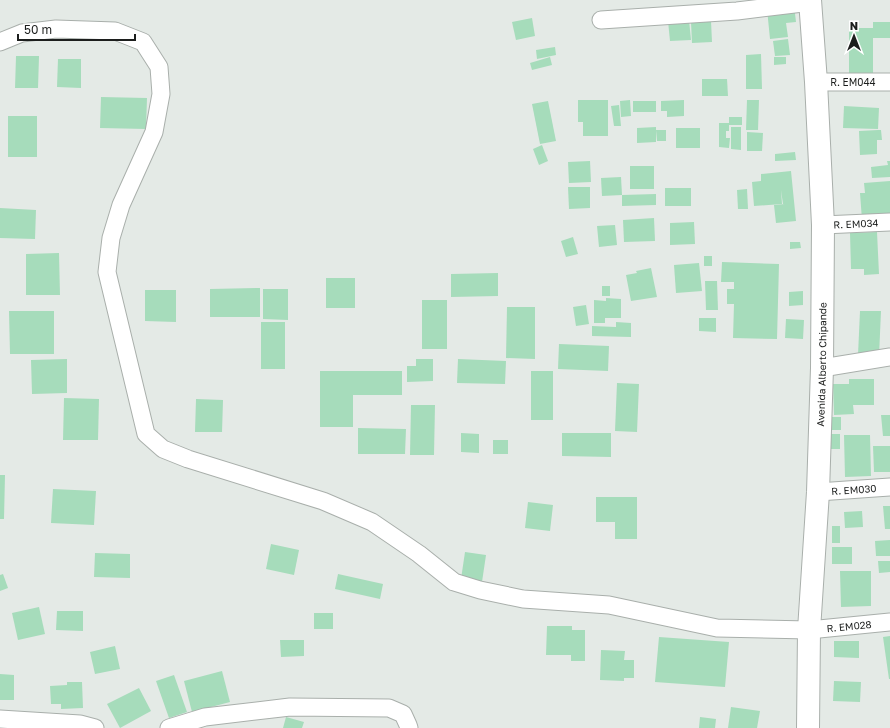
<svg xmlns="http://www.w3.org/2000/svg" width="890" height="728" viewBox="0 0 890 728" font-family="'Golos Text',sans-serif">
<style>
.building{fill:#a6dcbb}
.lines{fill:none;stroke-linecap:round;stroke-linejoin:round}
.street-casing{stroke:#a9afab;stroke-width:19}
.secondary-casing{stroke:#a9afab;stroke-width:24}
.street{stroke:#fff;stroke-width:17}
.secondary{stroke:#fff;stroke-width:22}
.labels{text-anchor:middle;stroke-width:3;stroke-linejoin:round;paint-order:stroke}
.street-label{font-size:10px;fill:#1c1e1d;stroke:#fff}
</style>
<rect width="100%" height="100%" fill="#e4eae6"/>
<g class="building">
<polygon points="794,5 796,22 786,23 788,37 770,39 767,9"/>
<polygon points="532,18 535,36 516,40 512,22"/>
<polygon points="689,20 691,40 670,41 668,21"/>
<polygon points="711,21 712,42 692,43 691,22"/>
<polygon points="873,22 890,22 890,38 873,38 873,76 849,76 849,28 873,28"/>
<polygon points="788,39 790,55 775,56 773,41"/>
<polygon points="555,47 556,55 537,59 536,50"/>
<polygon points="761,54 762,89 746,89 746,55"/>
<polygon points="16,56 39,56 38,88 15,88"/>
<polygon points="550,57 552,65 532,70 530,63"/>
<polygon points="774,57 786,57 786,64 774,65"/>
<polygon points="58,59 81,59 81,88 57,87"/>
<polygon points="702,79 727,79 728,96 702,96"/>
<polygon points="101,97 147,98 146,129 100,128"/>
<polygon points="578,100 608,100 608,136 583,136 583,122 578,122"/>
<polygon points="630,100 631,116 621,117 620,101"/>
<polygon points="684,100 684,116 667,117 667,111 661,111 661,101"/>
<polygon points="747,100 759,100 758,130 746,130"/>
<polygon points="548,101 556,141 540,144 532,104"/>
<rect x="633" y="101" width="23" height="11"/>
<polygon points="619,105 621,126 614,126 611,106"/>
<polygon points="844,106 879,108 878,129 843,128"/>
<rect x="8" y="116" width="29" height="41"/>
<polygon points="729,117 742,117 742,125 729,125 729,131 726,131 726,138 730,138 729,148 719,147 719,123 729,123"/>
<polygon points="656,127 656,142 637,143 637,128"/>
<polygon points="731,127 741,127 741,150 731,149"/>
<rect x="676" y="128" width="24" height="20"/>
<polygon points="656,130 666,130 666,141 657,141"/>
<polygon points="878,130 881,130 882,140 877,140 877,154 860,155 859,131"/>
<polygon points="747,132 763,133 762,151 747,151"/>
<polygon points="542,145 548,161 539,165 533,149"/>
<polygon points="795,152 796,160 775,161 775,154"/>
<polygon points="590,161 591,182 569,183 568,162"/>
<polygon points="887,161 890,161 890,177 872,178 871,167 888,165"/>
<rect x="630" y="166" width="24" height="23"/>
<polygon points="791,171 796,221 776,223 774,205 785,204 783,204 781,190 782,204 754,206 752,182 761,181 761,174"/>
<polygon points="621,177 622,195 602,196 601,178"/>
<polygon points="890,181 890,219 862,220 860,193 865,193 864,183"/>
<polygon points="568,187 590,187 590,208 569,209"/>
<rect x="665" y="188" width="26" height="18"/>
<polygon points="747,189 748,209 738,209 737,190"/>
<polygon points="656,194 656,205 622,206 622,195"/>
<polygon points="0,208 36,210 35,239 0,238"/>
<polygon points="654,218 655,241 624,242 623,220"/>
<polygon points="694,222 695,244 670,245 670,223"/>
<polygon points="615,225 617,245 599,247 597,226"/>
<polygon points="877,232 879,274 864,275 864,269 851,269 850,233"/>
<polygon points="573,237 578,254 566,257 561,241"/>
<polygon points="790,242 800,242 801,248 790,249"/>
<polygon points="59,253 60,295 26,295 26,254"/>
<rect x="704" y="256" width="8" height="10"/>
<polygon points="722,262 779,264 777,339 733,338 734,304 727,304 727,289 734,289 734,282 721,282"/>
<polygon points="699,263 702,291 676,293 674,265"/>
<polygon points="651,268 657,297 631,301 626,275 637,273 636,271"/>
<polygon points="498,273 498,296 451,297 451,274"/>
<rect x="326" y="278" width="29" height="30"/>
<polygon points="705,281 717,281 718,310 706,310"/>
<rect x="602" y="286" width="8" height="10"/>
<polygon points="260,288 260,317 210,317 210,289"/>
<polygon points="263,289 288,289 288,320 263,319"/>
<polygon points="145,290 176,290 176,322 145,321"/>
<polygon points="803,291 803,305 789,306 789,292"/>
<polygon points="606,298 621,299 621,318 605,318 605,323 594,323 594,300 606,301"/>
<rect x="422" y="300" width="25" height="49"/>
<polygon points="586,305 589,324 576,326 573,307"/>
<polygon points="507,307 535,307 535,359 506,358"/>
<polygon points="9,311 54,311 54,354 10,354"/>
<polygon points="860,311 881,311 879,356 858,355"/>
<polygon points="699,318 716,318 716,332 699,331"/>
<polygon points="786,319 804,320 803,339 785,338"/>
<rect x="261" y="322" width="24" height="47"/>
<polygon points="616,322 631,323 631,337 592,336 592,326 616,327"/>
<polygon points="559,344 609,346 608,371 558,369"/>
<polygon points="67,359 67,393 32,394 31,360"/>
<polygon points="416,359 433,359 433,381 407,382 407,366 416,366"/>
<polygon points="458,359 506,361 505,384 457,383"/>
<polygon points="320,371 402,371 402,395 353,395 353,427 320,427"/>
<rect x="531" y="371" width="22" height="49"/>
<polygon points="849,379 874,379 874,405 853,405 854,414 834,415 833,384 849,384"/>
<polygon points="617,383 639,384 637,432 615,431"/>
<polygon points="64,398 99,399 98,440 63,440"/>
<polygon points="196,399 223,400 222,432 195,432"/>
<polygon points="411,405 435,405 434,455 410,455"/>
<polygon points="881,415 890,415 890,436 883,436"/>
<rect x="831" y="417" width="10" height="13"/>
<polygon points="358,428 406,429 405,454 358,454"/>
<polygon points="461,433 479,434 479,453 461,452"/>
<polygon points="562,433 611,433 611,457 562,456"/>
<rect x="830" y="434" width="10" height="15"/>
<polygon points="844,435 870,435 871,476 845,477"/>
<rect x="493" y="440" width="15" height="14"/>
<polygon points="873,446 890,446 890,472 874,472"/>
<polygon points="0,475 5,475 4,519 0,519"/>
<polygon points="53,489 96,491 94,525 51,523"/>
<polygon points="596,497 637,497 637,539 615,539 615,522 596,522"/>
<polygon points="528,502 553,505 550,531 525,528"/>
<polygon points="883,506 890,506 890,529 885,529"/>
<polygon points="862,511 863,527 845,528 844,512"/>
<rect x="832" y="526" width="8" height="17"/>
<polygon points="890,540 890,556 876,556 875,541"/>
<polygon points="271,544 299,550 294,575 266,569"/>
<rect x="832" y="547" width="20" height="17"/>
<polygon points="465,552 486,555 482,582 461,579"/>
<polygon points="95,553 130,554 130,578 94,577"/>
<polygon points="878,561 890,561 890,572 879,573"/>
<polygon points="840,571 871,571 871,606 841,607"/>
<polygon points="3,574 8,588 0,591 0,575"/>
<polygon points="338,574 383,584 380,599 335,589"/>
<polygon points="39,607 45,634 18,640 12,613"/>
<polygon points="57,611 83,611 83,631 56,630"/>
<rect x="314" y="613" width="19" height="16"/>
<polygon points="547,626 572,626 572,630 585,630 585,661 571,661 571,655 546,655"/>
<polygon points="890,636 890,679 889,679 883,637"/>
<polygon points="659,637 729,642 725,687 655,682"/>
<polygon points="280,640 304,640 304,656 281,657"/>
<polygon points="834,641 859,641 859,658 834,657"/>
<polygon points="115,646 120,669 95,674 90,652"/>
<polygon points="601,650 625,651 624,660 634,660 634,678 624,678 624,681 600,680"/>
<polygon points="222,671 230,702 192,712 184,681"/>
<polygon points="0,674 14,675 14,700 0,700"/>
<polygon points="174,675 187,712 169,718 156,681"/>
<polygon points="834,681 861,682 860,702 833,701"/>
<polygon points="67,682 82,682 83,708 61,709 61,704 51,704 50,686 67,685"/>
<polygon points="139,688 151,711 120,728 107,704"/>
<polygon points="731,707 760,711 757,728 728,728"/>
<polygon points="286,717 304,722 302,728 283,728"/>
<polygon points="700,717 716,719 715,728 699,728"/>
</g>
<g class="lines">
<defs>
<g id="street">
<polyline points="601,20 737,11 811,2"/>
<path id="s1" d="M0 42 22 33 56 29 115 31 143 42 159 67 161 94 154 132 121 205 111 238 107 272 146 434 163 449 188 459 323 501 372 522 419 554 454 582 480 590 523 599 609 605 717 628 809 630 890 622"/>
<path id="s2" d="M816 82H890"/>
<path id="s3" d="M823 225 890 222"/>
<polyline points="822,368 890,357"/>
<path id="s4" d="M818 492 890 487"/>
<polyline points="0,719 80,724 95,728"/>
<polyline points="169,728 205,717 290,707 389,708 403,714 408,725 409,728"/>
</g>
<g id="secondary">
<path id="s5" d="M808 728 809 630 818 492 822 368 823 225 816 82 810 0"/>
</g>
</defs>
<use href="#street" class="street-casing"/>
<use href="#secondary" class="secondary-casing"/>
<use href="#street" class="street"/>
<use href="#secondary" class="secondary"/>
</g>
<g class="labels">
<g class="street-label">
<text dy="4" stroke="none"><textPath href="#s2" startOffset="37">R. EM044</textPath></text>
<text dy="4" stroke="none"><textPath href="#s3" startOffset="33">R. EM034</textPath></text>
<text dy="4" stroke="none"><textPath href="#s5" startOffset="364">Avenida Alberto Chipande</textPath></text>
<text dy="4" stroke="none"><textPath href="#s4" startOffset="36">R. EM030</textPath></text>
<text dy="4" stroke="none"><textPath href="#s1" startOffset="1304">R. EM028</textPath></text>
</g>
</g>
<g transform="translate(854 36)" stroke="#ffffff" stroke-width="3" paint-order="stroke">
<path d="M0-3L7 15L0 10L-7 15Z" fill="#1c1e1d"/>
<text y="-6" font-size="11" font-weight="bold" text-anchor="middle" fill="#1c1e1d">N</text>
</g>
<path d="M18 34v6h117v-6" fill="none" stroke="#1c1e1d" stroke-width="2"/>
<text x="24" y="34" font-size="12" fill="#1c1e1d" stroke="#ffffff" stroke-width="3" paint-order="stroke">50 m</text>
</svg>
